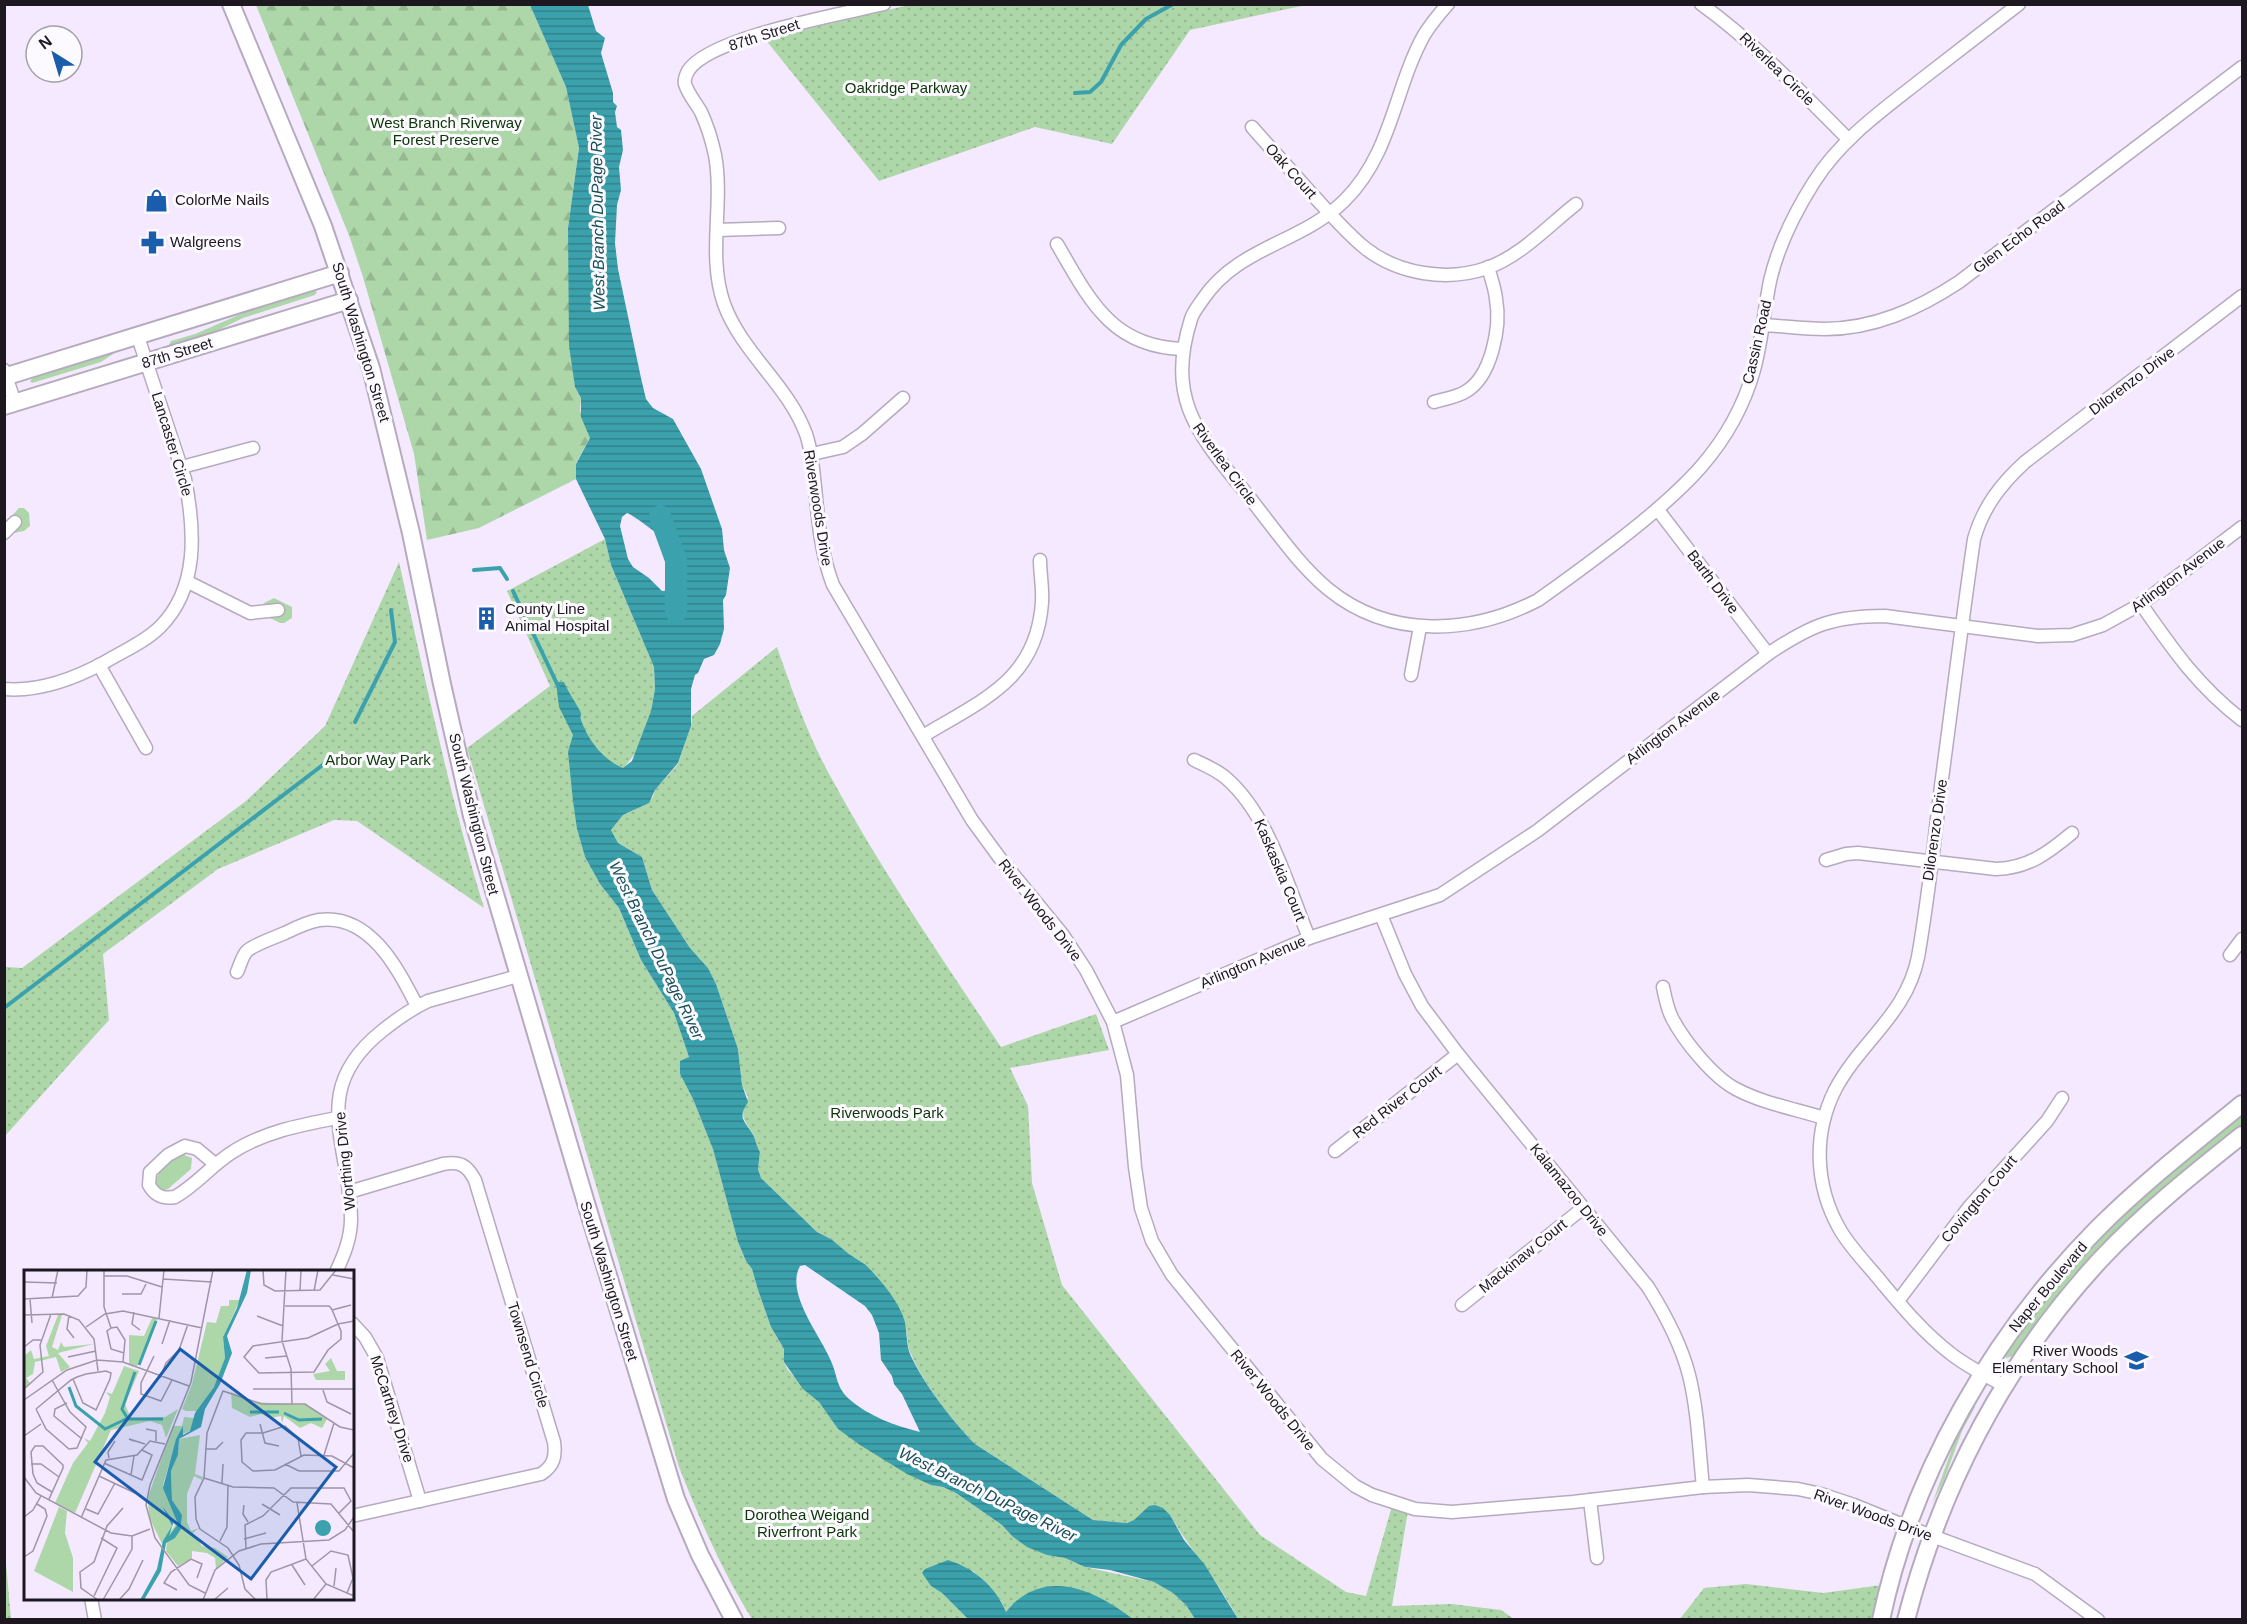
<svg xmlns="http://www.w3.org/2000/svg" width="2247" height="1624" viewBox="0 0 2247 1624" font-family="Arial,sans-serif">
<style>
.green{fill:#aed7a9}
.forest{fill:url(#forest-firs)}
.park{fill:url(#park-dots)}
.water{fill:url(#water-rules);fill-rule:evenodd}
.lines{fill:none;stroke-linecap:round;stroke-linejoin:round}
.stream{stroke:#3ba1ac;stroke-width:4}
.river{stroke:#3ba1ac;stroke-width:22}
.street-casing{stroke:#b5aabe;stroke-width:15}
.secondary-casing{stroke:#b5aabe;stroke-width:20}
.street{stroke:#fff;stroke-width:12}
.secondary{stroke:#fff;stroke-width:16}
.labels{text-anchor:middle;stroke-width:6;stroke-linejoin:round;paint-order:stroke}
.street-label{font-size:15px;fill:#1d1820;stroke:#fdfaff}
.park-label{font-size:15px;fill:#0a3506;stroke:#fdfaff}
.poi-label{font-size:15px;fill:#1d1820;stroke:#fdfaff;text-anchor:start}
.water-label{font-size:16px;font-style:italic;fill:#165056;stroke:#fdfaff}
.inset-river{fill:none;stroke:#3ba1ac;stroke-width:3}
.inset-road{fill:none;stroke:#9f95a6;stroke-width:1.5}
.view{fill:#1a5dad;fill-opacity:0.15;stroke:#1a5dad;stroke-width:3}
.inset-edge{fill:none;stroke:#1d1820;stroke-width:3}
</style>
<defs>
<pattern id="forest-firs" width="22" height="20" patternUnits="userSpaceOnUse" patternTransform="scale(1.5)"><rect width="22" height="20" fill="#aed7a9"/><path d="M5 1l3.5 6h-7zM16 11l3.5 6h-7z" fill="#95b891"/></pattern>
<pattern id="park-dots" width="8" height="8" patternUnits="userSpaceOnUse" patternTransform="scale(1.5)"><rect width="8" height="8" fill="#aed7a9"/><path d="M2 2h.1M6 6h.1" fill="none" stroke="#95b891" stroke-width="1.8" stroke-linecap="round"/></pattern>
<pattern id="water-rules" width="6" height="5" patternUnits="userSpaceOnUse" patternTransform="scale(1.5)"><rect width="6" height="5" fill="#3ba1ac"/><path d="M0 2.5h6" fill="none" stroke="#31828c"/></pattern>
</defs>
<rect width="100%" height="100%" fill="#f5e9ff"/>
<g class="green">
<polygon points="314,290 317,292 315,295 243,318 204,337 171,347 169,345 171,341 195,334 250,310"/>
<polygon points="110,352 116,352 101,362 32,383 30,381 35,376"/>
<polygon points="19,508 24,508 29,513 30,526 24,531 9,534 7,521"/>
<polygon points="274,598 292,607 292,618 284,623 280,623 266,616 261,609 264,603"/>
<polygon points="2242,1112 2242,1125 2118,1230 2062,1290 2014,1356 2006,1358 2005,1350 2070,1266 2139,1197"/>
<polygon points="182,1154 192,1158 191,1169 168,1189 163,1190 157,1186 155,1180 162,1169 178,1155"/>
<polygon points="1973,1404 1975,1407 1962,1431 1944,1480 1932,1504 1958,1432"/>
</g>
<polygon class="forest" points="256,5 530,5 566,87 579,148 568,228 575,387 581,398 580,410 590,438 576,463 576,479 479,528 427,540 414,454 363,277 350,238"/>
<g class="park">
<polygon points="913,4 1306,4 1306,5 1190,30 1112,144 1035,127 879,181 765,39"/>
<path d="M605 539 611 565 654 667 655 689 651 711 637 751 577 829 585 857 600 884 619 908 641 960 674 1013 689 1057 680 1074 693 1099 713 1148 738 1242 746 1261 752 1269 758 1290 771 1327 784 1349V1362L788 1370 819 1402 838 1429 931 1485 943 1487 956 1493 1002 1525 1012 1536 1047 1555 1065 1558 1085 1567 1154 1582 1173 1593 1186 1605 1195 1619H1133L1012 1604 1006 1613 1001 1601 973 1571 931 1586 942 1593 968 1619H752C722 1571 700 1520 679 1467L467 748 550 686 507 591Z"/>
<path d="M399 562C425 678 449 794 484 908L357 821 334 820 218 869 103 954 109 1020 5 1136V967L22 968 246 801 325 726Z"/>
<path d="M777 647C793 693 809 739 833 781 883 873 943 960 1001 1047L1096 1014 1109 1050 1010 1068 1028 1106 1032 1183 1062 1285 1260 1535 1346 1592 1366 1596 1392 1506 1408 1511 1392 1606 1452 1604 1501 1610 1514 1619H1238C1219 1582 1191 1551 1170 1515L1134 1520 1127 1523 1093 1520 975 1444C953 1422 923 1383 911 1354 906 1344 908 1333 905 1322 901 1312 874 1274 866 1265L849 1254 831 1239 817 1232 761 1178 758 1169 760 1152C756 1146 756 1140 753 1134 742 1116 740 1118 748 1097L742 1085 738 1049 716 984 708 968 690 948 652 890 642 857 618 843 611 830 623 815 643 806 653 797 655 790 678 764 691 726 692 716Z"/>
<polygon points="5,1551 5,1552 11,1619 5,1619"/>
<polygon points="1746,1584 1823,1593 1882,1585 1874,1619 1679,1620 1704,1588"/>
</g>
<g class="water">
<path d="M530 5H588L596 31 605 38 601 53 613 93V102L617 106 615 112 617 127 621 130 623 150 619 167 621 190 617 205 615 243 618 269 641 378 646 399 653 408 673 419 701 469 722 529 724 550 730 568 726 595 723 600 724 629 720 644 714 655 704 659 698 673 695 675 691 689V726L678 763 655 790 649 803 623 815 611 830 618 843 642 857 652 890 690 948 708 968 716 984 738 1049 742 1085 748 1102C738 1118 743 1119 752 1133 756 1139 756 1146 760 1152L758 1169 761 1178 817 1232 831 1239 849 1254 866 1265C881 1281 899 1301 905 1322 907 1333 906 1343 910 1354 923 1383 953 1422 975 1444L1093 1520 1127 1523 1134 1520 1149 1506 1155 1505 1163 1508 1170 1515 1184 1540 1205 1565 1238 1619H1195L1186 1605 1173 1593 1154 1582 1110 1570 1085 1567 1065 1558 1047 1555 1027 1547 1012 1536 1002 1525 956 1493 943 1487 931 1485 907 1474 860 1445 838 1429 819 1402 803 1389 784 1362V1349L771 1327 758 1290 752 1269 746 1261 738 1242 713 1149 693 1099 680 1074V1061L689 1057 674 1013 641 960 619 908 600 884 585 857 577 829 573 801 568 752 573 735 559 707 556 682H564C568 692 575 701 580 711 583 717 579 713 581 720 588 740 603 760 623 768L632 761 651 711 655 689 654 667 611 565 605 539 576 479V464L590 438 581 417V398L575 387 569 346 568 228 579 148 566 87ZM627 513C632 514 668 541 671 546 679 559 683 592 662 591L649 578 633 567 628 559 620 526 622 517ZM805 1265 865 1306 872 1315 879 1333 881 1360 892 1376 894 1384 902 1394 920 1432C896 1426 868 1416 849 1399 835 1386 838 1375 830 1359 820 1335 785 1293 800 1266Z"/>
<path d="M948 1560C974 1568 996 1587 1006 1612 1009 1609 1011 1605 1015 1602 1053 1569 1099 1593 1133 1619H968L942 1593 931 1586 922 1573 925 1569Z"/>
</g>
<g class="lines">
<g class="stream">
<polyline points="1075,93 1090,92 1101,82 1121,45 1146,19 1173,4"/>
<polyline points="474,570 500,568 507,579"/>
<polyline points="513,591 558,686"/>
<polyline points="355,722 395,642 391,610"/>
<polyline points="4,1008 324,764"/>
</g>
<polyline class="river" points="660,516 676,560 676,612"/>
<defs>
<g id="street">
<path d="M884 4C843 14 709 37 688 71 686 75 684 80 685 84 688 94 696 103 701 112 707 125 712 141 715 155 724 205 707 255 724 304 742 353 788 385 806 434 812 451 813 469 815 487 818 520 821 554 833 585L972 820 999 857 1063 935 1086 970 1113 1022 1127 1075 1135 1167 1141 1208 1152 1241 1172 1275 1322 1459 1355 1486 1372 1495 1415 1509 1452 1512 1573 1502 1703 1487 1748 1485 1798 1489 1821 1494 1854 1505 1908 1527 2035 1574 2098 1620"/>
<path d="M1448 4C1439 14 1431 24 1424 35 1394 89 1392 153 1345 200 1302 243 1239 246 1203 299 1199 305 1193 312 1191 319 1165 402 1200 436 1249 497 1274 528 1297 563 1328 589 1389 639 1471 635 1538 600 1565 581 1592 561 1618 541 1680 493 1732 448 1754 370 1762 341 1764 310 1770 281 1778 246 1795 212 1814 182 1841 139 1883 110 1922 79 1954 54 1987 29 2019 4"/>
<path d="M1701 4C1755 43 1801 92 1848 139"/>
<path d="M1252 127C1271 149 1291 170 1310 192 1328 211 1345 232 1365 248 1398 274 1447 282 1487 268 1521 256 1549 225 1576 204"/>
<polyline points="717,230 779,228"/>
<path d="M1057 244C1089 299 1111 347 1183 349"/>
<path d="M1763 325C1783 326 1804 329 1824 329 1874 329 1918 309 1959 282L2242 67"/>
<polyline points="4,370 15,403"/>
<path d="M1434 402C1444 399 1457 397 1465 392 1492 377 1501 326 1496 299 1495 288 1491 278 1488 267"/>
<polyline points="812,454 843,447 862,434 903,398"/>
<polyline points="182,467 253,448"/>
<polyline points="1658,510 1768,654"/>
<polyline points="4,533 15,522"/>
<polyline points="188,582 250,613 278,610"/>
<path d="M2141 604C2173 650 2198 686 2242 720"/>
<polyline points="99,665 146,748"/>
<polyline points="1411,675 1420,627"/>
<path d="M4 689C40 692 74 679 105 662 123 651 145 642 160 627 199 588 195 530 185 479L138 337"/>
<path d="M923 736C982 700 1037 680 1042 602 1043 588 1040 574 1040 560"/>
<path d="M1194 760C1205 765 1217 770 1226 778 1269 815 1288 887 1309 938"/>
<path d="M1826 860 1846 854 1858 853 1996 869C2028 868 2048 853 2072 833"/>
<path d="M1381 915 1405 974 1422 1006 1458 1054 1648 1287C1665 1314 1681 1344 1689 1375 1698 1411 1699 1450 1703 1487"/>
<polyline points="2230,955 2242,939"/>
<path d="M237 972C240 966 242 956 247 951 253 945 276 937 285 933 295 928 307 922 319 920 370 913 398 969 417 1006"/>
<path d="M1663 987C1665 997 1667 1008 1672 1018 1684 1041 1713 1077 1736 1089 1762 1103 1795 1109 1824 1118"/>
<path d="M1113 1022 1309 938 1440 895 1537 831 1768 654C1811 625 1833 616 1885 616L2038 636 2072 635 2103 625 2141 604 2242 527"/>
<polyline points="1335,1151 1458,1054"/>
<path d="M215 1164 197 1149 185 1146 168 1155 150 1172 149 1185C155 1196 163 1199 175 1197 196 1185 211 1166 231 1153 263 1132 300 1125 337 1118"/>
<path d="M349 1192 443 1164C460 1161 467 1165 475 1180L554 1442C556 1456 554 1466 541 1474L352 1516"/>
<path d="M336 1272C344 1255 351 1238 351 1219 350 1143 308 1090 382 1031 397 1019 411 1009 428 1001L518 976"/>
<polyline points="1898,1301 1969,1207 2047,1121 2062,1098"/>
<polyline points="1462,1305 1583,1208"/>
<polyline points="352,1323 365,1337 377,1358 420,1501"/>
<path d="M2003 1385C1985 1375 1966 1366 1950 1353 1924 1333 1904 1309 1883 1284 1869 1266 1850 1248 1839 1228 1815 1185 1813 1134 1835 1090 1860 1042 1907 1014 1918 957 1928 901 1934 843 1941 786 1952 704 1962 621 1974 539 1983 507 2001 484 2025 462L2242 296"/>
<polyline points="1590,1500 1597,1558"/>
<polyline points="91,1598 95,1620"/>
</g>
<g id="secondary">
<polyline points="231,4 323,226 371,368 411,533 442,684 472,816 586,1203 676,1499 700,1555 734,1620"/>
<polyline points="4,377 340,273"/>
<polyline points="4,406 349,300"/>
<path d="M1881 1620C1912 1473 1993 1334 2098 1228 2143 1183 2193 1144 2242 1104"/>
<path d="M1906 1620C1941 1485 2005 1363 2100 1260 2143 1214 2193 1174 2242 1135"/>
</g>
</defs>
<use href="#street" class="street-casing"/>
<use href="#secondary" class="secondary-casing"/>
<use href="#street" class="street"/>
<use href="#secondary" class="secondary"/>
</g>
<defs>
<symbol id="shop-bare" viewBox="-9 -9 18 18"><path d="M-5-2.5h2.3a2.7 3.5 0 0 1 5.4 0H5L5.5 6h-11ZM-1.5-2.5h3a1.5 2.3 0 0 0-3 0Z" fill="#1a5dad" stroke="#fdfaff" stroke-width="2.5" paint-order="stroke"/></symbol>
<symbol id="pharmacy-bare" viewBox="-9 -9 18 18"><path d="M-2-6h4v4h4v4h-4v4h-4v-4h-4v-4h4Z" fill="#1a5dad" stroke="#fdfaff" stroke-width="2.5" paint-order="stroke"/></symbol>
<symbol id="building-bare" viewBox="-9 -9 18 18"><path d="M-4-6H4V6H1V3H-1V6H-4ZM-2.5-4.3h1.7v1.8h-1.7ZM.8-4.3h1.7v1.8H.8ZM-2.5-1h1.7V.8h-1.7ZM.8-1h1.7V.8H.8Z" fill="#1a5dad" stroke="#fdfaff" stroke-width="2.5" paint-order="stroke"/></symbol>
<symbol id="school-bare" viewBox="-9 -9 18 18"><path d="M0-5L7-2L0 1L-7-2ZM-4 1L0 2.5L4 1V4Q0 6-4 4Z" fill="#1a5dad" stroke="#fdfaff" stroke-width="2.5" paint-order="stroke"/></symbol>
</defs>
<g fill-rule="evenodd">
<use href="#shop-bare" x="140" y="184" width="33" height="33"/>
<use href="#pharmacy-bare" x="136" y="226" width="33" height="33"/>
<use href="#building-bare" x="470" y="602" width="33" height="33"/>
<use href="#school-bare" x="2120" y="1344" width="33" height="33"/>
</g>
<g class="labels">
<g class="street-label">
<text transform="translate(764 35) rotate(-18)" y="5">87th Street</text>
<text transform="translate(1777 69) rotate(44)" y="5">Riverlea Circle</text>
<text transform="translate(1291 171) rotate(48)" y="5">Oak Court</text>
<text transform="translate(2019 237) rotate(-37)" y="5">Glen Echo Road</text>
<text transform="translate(361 342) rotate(73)" y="5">South Washington Street</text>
<text transform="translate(1757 342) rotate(-77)" y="5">Cassin Road</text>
<text transform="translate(177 353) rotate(-17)" y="5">87th Street</text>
<text transform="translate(2132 381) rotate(-37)" y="5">Dilorenzo Drive</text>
<text transform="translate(172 444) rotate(73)" y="5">Lancaster Circle</text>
<text transform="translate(1225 464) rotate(54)" y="5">Riverlea Circle</text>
<text transform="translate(818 508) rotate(81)" y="5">Riverwoods Drive</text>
<text transform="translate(2178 575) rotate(-37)" y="5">Arlington Avenue</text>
<text transform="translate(1713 582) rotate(53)" y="5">Barth Drive</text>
<text transform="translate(1673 727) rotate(-37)" y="5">Arlington Avenue</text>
<text transform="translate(474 814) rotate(76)" y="5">South Washington Street</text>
<text transform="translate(1935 830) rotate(-82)" y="5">Dilorenzo Drive</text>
<text transform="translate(1280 870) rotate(67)" y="5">Kaskaskia Court</text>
<text transform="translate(1040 910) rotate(52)" y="5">River Woods Drive</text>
<text transform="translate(1253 962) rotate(-23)" y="5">Arlington Avenue</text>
<text transform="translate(1397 1102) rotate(-38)" y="5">Red River Court</text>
<text transform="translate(345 1161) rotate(-96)" y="5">Worthing Drive</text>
<text transform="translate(1569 1190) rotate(51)" y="5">Kalamazoo Drive</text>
<text transform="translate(1979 1199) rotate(-50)" y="5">Covington Court</text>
<text transform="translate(1523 1256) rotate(-39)" y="5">Mackinaw Court</text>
<text transform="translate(609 1281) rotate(73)" y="5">South Washington Street</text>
<text transform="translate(2048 1287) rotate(-50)" y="5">Naper Boulevard</text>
<text transform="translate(528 1355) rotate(73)" y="5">Townsend Circle</text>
<text transform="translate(1273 1400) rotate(51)" y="5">River Woods Drive</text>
<text transform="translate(392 1409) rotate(72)" y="5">McCartney Drive</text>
<text transform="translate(1873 1515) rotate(20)" y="5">River Woods Drive</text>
</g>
<g class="park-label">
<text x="906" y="93">Oakridge Parkway</text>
<text x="446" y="128">West Branch Riverway<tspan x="446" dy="17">Forest Preserve</tspan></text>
<text x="378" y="765">Arbor Way Park</text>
<text x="887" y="1118">Riverwoods Park</text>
<text x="807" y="1520">Dorothea Weigand<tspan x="807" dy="17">Riverfront Park</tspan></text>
</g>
<g class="poi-label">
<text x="175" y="205">ColorMe Nails</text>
<text x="170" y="247">Walgreens</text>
<text x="505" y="614">County Line<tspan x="505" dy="17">Animal Hospital</tspan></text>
<text x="2118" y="1356" text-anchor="end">River Woods<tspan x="2118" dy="17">Elementary School</tspan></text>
</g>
<g class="water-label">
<text transform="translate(597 213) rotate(-91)" y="6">West Branch DuPage River</text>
<text transform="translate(657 950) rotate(64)" y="6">West Branch DuPage River</text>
<text transform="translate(988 1494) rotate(26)" y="6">West Branch DuPage River</text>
</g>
</g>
<g transform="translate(24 1270)">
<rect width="330" height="330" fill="#f5e9ff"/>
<path d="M205 30H216L199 67 201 88 191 115 174 141H162L158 139 168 114 183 52 192 53 197 36H205Z" fill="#aed7a9"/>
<path d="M34 45H38L28 77 34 80 37 72 40 77 70 74 34 83 46 97 37 102 32 87 11 92 9 104 2 108 6 113 0 118V86L7 80 10 89 25 86 22 76ZM128 48H134L113 96 105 94V65L120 66ZM307 88 313 101H321V110H292L289 104 306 101 301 94ZM100 96 115 101 101 134 107 148 141 147 154 139 142 168 138 155 126 151 87 160 51 243 31 233 49 193 64 173 60 168 66 171 81 143 86 127 82 122 88 124ZM207 122 229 132 282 135 303 149 298 158 287 153 276 158 260 146 258 154 257 146 247 148 237 144 226 147 208 138ZM160 147 170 148 167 160 153 167 139 215 154 254 149 264 144 266 151 255 138 237 148 256 139 276 125 247 124 227 149 156H158ZM176 165 171 204 179 207 178 210 170 206 163 224V252L167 261 175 258 169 263 178 276 191 278 204 287 192 299 191 288 183 283 168 281V288L154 296 142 281 143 271 151 268 158 255V245L153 242 148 229 147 201 154 185 155 169ZM35 237 43 241 41 263 49 288V322L10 301Z" fill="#aed7a9"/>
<path d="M223 0H227L223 23 203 66 208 83 196 114 181 139 177 157 155 169 154 185 147 201 148 230 158 245 157 259 151 268 142 273 137 301 120 330H116L133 299 139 271 148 256 138 236 150 251 145 266 154 254 139 218 152 169 159 156V165L166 161 171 143 190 117 201 88 199 67 213 38ZM291 258a8 8 0 1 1 16 0a8 8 0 1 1-16 0Z" fill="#3ba1ac"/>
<path class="inset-river" d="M115 95 132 51M45 117 52 136 81 159 102 149H139M226 142H255M260 143 275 150 298 149M104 149 98 139 111 102"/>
<path class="inset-road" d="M80 0V37L87 58M239 0 240 15 251 21 296 20 312 0M262 0 258 71 267 99 268 134M309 5 330 9M80 6H103L138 17M139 9 188 12M0 12 33 13M276 21 277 0M290 21 294 0M98 24H117L122 14M28 28 34 0M0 29 54 26 62 17 63 0M6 29 8 53M261 36H305L307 38 309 42 314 54 317 61V69L304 80 290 102 235 103 220 87 229 76 284 68 314 54 330 51M308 40 327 35M110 42 108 54 116 60M0 45 40 44 55 50 70 69 74 101M45 45 43 59 50 68M233 46 259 56M135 48 140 0M62 57 81 44 99 41 178 58M87 58 93 57 101 70 99 92M87 58 83 61 87 79 100 83M138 74 146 50M0 77 9 70H17M130 86 117 113V124L137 131 148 110M44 87 72 81M241 88 263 86M136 108 142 93 155 80 164 54M0 119 19 102 16 75 27 44M229 119H330M299 120 303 132 327 144M0 130 43 100 73 90 99 92 165 116M43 133 31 139 30 146 58 169M12 139 47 110 53 107 62 104 82 101 87 103 86 109 72 140 59 133 49 109M12 139 22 159 45 179 53 178 62 157 46 142 28 110M236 154 241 173 255 176M122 159 132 161V171M0 166 17 154M110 171 105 169 121 174M182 179H192L199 172M300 185 310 153M277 186 274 168 261 156 239 163H222L217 170 218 192 229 201 251 200 280 185 308 186 330 198M85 188 84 182 91 171M80 193 118 210 128 185 118 180M7 194H17L35 207M261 194 275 201H315L330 183M107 205 110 186M75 206 111 223M0 207 12 223 87 263 108 266 126 259M180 208 209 217 250 218 269 232 307 234 330 262M198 213 199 194M24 230 25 229 39 198V195L19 176H11L7 182 9 204 13 213 28 222M273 233 282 289 302 314 330 326M238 234 256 245M220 235 219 244 224 252M62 239 74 244 91 213M0 247 9 240 17 226M57 248 82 190 113 185 126 171 141 174M220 269 242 263M196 271 203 257 204 215M222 279 221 255 239 246 267 218H320L327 231 315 243M0 287 9 281 23 246 21 239 13 234M268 295 281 315M288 296 307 281 324 285 329 308 323 323M310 316 312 298M153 320 140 313 147 302 167 289 178 294 173 308M181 323 165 315 131 268 122 235 126 215 167 112 189 0M70 326 93 278 77 268M74 330 57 318 56 302 70 292 83 256 99 238M79 330 108 279V266M95 330 105 319 119 290M179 330 191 300 215 281 237 274 305 270 321 260 330 247M190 330 204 318M232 330 221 319 215 295 204 278 176 259 172 249 171 227 180 208 183 163 199 121 238 134H281L316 157 330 160M243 330 242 310 247 302 282 289M289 330 302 314"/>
<path class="view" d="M156 79 312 197 227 309 71 192Z"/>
<rect width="330" height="330" class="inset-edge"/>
</g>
<rect width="2247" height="1624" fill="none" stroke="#1d1820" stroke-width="12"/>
<g transform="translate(54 54) rotate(323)"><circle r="28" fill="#fdfaff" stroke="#a3a0a6" stroke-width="1.5"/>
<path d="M0-4.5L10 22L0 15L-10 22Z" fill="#1a5dad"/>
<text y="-9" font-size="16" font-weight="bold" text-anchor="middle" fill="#1d1820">N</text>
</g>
</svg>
